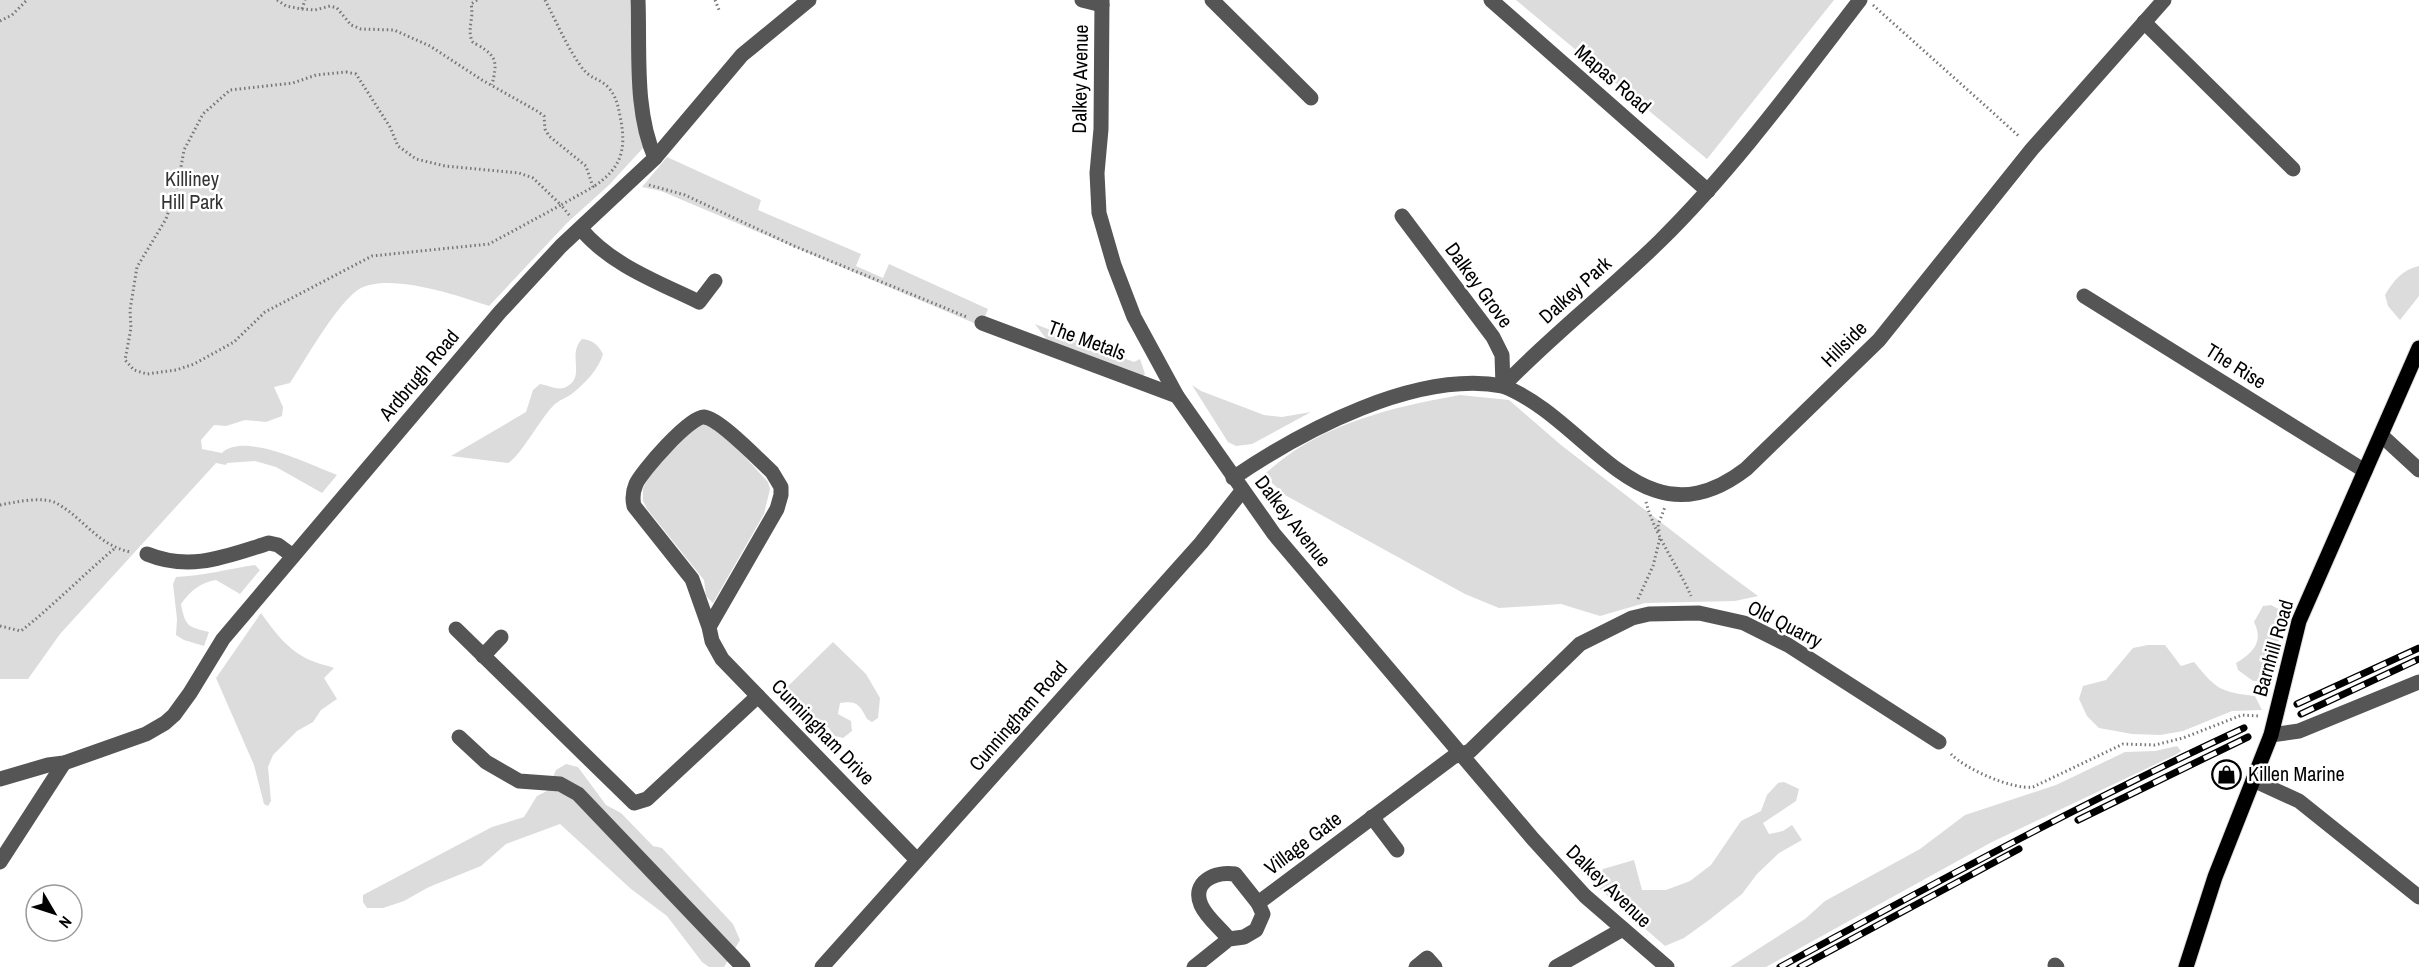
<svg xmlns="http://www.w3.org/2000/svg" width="2419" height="967" viewBox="0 0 2419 967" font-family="'Archivo Narrow',sans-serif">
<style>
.green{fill:#dcdcdc}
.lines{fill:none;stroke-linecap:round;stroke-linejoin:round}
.major-casing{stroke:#dbdbdb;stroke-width:17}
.path{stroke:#777;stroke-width:3;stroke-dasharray:1.5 3;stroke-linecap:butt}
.minor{stroke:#555;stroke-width:15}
.major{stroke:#000;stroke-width:15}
.rail-casing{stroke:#000;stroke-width:7}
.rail{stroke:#fff;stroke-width:4.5;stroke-dasharray:14;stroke-linecap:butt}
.labels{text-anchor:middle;stroke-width:5;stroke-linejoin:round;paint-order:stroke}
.street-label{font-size:20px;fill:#000;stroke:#fff}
.park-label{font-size:20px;fill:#333;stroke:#fff}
.poi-label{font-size:20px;fill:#000;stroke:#fff;text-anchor:start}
</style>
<rect width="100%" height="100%" fill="#fff"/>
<g class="green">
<path d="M0 0H630L634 92 643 148 609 185 567 223 489 306C459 296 382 269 355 292 332 312 307 357 290 383L274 387 283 407 282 416 266 422 245 420 226 426 214 425 201 440 202 449 222 453C244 431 312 466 337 475L322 493 276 467 255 461 227 463 226 465 216 463 60 634 28 679H0Z"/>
<polygon points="1516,0 1834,0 1707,159"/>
<polygon points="667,157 761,200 758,210 861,254 856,266 883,278 889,264 988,309 981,326 661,191 642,187"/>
<path d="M2419 266V296L2400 320 2388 306 2385 295C2394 280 2402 270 2419 266Z"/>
<polygon points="1035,324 1134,362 1140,359 1145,374 1139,379 1047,340"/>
<path d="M582 339C593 340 598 345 603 354 599 369 585 383 573 393 567 398 558 400 553 406 541 418 519 458 508 463L451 456 526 412 533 390 540 384C547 385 557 390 564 388 588 378 566 355 582 339Z"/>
<polygon points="1192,385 1201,391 1264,415 1282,417 1311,412 1252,444 1236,446 1228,442"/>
<path d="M1460 395 1509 400 1561 445 1724 571 1758 596 1735 601 1645 603 1600 616 1561 604 1499 608 1465 594 1285 495 1263 475C1274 466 1285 457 1297 449 1346 418 1404 405 1460 395Z"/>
<polygon points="706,424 734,445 768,482 770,489 764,514 713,603 706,596 704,580 647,509 643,501 643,488 649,477 691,428"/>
<path d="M255 565 260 570 240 594 216 580C200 583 191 590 181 604 185 626 188 627 209 632L204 646 184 640 176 635 177 619 173 584 176 577C202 576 228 569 255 565Z"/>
<path d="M2271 605 2289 615 2275 650 2267 681H2253L2238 670 2236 663C2253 653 2264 642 2254 622L2263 606Z"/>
<path d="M261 613C276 634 290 653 315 662 321 665 327 665 334 668L324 678 337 699 321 710 313 722 297 731 273 755 268 767 271 801 268 806 264 804 254 765 216 678Z"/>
<path d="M833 642 866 674 880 698 878 718 872 722 867 719C860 705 857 700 840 703L838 714 851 721 852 731 843 738 835 736 828 727 805 726 777 697Z"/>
<path d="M2148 645H2165L2181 666 2194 662C2216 689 2220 692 2255 696L2262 710 2232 711 2183 731 2160 735 2132 734 2099 728 2087 716 2079 699 2083 686 2106 680 2133 648Z"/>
<polygon points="2177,746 2181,751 2177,754 1992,842 1766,967 1730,967 1805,919 1825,901 1920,849 1965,815 2056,785 2125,752 2155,751"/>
<polygon points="566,764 578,767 606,805 621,813 653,846 662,848 733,924 740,940 724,967 709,967 702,962 667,916 631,889 560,824 506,844 481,866 429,887 404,901 383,908 367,908 363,902 363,895 492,827 524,817 537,796 547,791 556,770"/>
<polygon points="1784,782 1799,789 1796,801 1763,823 1769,834 1783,831 1792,825 1802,840 1779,853 1757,874 1742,894 1709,920 1684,938 1665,946 1595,885 1603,869 1634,860 1642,890 1666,890 1690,881 1711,865 1741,821 1761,811 1767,795 1778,783"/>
</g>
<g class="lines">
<defs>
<polyline id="major" points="2186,967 2215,877 2271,735 2299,621 2419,348"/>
</defs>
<use href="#major" class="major-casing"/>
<g class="path">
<polyline points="277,0 286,6 302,9 315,10 330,6 337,8 351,25 361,29 394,30 430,46 482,80 537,111 544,116 545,129 549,136 586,166 593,187 561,205 570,216"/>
<path d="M477 0 471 4C474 16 468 27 471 38 472 43 474 43 478 45 498 57 497 63 492 85"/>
<path d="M545 0C556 21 566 45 580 65 590 80 598 77 608 87 616 96 618 105 620 116 627 149 622 168 593 187"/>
<polyline points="715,0 719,10"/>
<polyline points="1873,5 2020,137"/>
<polyline points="302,9 305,0"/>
<polyline points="0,21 12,15 27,0"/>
<polygon points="346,72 356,74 390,127 398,146 416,159 445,166 519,173 533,178 561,205 489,244 372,256 265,312 234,342 194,364 176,370 147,374 134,370 125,360 131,328 130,310 137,267 166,219 178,184 184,150 203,114 230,90 293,83 316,75"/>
<polyline points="649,185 685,195 794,246 967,317"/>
<path d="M1646 502C1655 536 1677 564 1691 596"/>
<path d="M0 505C15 502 43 496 56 503 84 518 98 546 131 552"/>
<polyline points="1659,531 1658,525 1665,507"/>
<polyline points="1638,599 1653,566 1660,538"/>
<path d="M0 626 21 631C54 605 82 576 114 549"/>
<path d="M1951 754C1965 769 2013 790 2033 787L2123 744 2155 745 2183 738 2242 715 2259 716"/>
</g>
<g class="minor">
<path d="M638 0C640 51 634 111 655 158"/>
<polyline points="1082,0 1102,5"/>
<polyline points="1102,0 1101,129 1097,173 1099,213 1114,265 1134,317 1177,396 1274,534 1533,839 1585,896 1667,967"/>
<polyline points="1212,0 1311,98"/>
<polyline points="1491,0 1708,191"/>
<polyline points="2144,22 2293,169"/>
<path d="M1402 216 1493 337 1502 355 1503 386C1590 420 1642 549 1746 469L1879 340 2032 149 2164 0"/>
<path d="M581 229C611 265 658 282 699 302L715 281"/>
<polyline points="2084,296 2365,471"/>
<polyline points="982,323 1177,396"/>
<polyline points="2381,435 2419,470"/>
<path d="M1233 478C1302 431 1416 370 1503 386 1552 335 1609 291 1660 241 1734 168 1796 83 1860 0"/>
<path d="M147 554C191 572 227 556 269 543L278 545 293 556"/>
<path d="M709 627 777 509 781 495V487L772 472C760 461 719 418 704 417 690 416 642 471 636 484 633 491 632 498 634 506L692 579 709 627 712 641 722 659 917 860"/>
<polyline points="456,629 634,803 647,799 758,696"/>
<polyline points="483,656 501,637"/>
<polyline points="2271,735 2299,731 2419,682"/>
<polyline points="459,737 486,762 519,781 560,784 578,794 743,967"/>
<polyline points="0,779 48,765 64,763 146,734 165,723 174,715 190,693 223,639 500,312 561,246 655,158 742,55 809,0"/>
<polyline points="2253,780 2299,801 2419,897"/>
<polyline points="1372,817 1397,850"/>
<polyline points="0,862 64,763"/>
<polyline points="1258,903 1453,757 1470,751 1580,644 1632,618 1649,614 1699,613 1744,623 1788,645 1939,742"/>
<polyline points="2055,965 2057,967"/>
<polyline points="822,967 1201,543 1242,491"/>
<path d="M1194 967 1229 939 1244 937 1256 930 1263 914 1258 903 1235 874C1215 871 1191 882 1201 905 1206 917 1221 929 1229 939"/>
<polyline points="1416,967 1427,958 1435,967"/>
<polyline points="1556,967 1623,929"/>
</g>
<use href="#major" class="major"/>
<defs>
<g id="rail">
<polyline points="2297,704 2419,648"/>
<polyline points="2301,714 2419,659"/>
<polyline points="2078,820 2248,737"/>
<path d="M1780 967C1933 884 2086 801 2244 728"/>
<polyline points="1800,967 2019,849"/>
</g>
</defs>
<use href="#rail" class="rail-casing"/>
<use href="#rail" class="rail"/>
</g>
<defs>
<symbol id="shop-ring" viewBox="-11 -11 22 22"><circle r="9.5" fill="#fff" stroke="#000" stroke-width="1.5"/><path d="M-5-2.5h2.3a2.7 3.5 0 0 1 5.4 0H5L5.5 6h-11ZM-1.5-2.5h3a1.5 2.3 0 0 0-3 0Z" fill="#000"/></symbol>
</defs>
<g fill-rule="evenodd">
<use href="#shop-ring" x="2210" y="758" width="33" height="33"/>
</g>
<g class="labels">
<g class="street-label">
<text transform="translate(1080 79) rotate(-89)" y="7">Dalkey Avenue</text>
<text transform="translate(1613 79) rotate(41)" y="7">Mapas Road</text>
<text transform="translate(1479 285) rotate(54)" y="7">Dalkey Grove</text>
<text transform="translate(1575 290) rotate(-42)" y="7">Dalkey Park</text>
<text transform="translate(1087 340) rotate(20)" y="7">The Metals</text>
<text transform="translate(1844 344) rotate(-45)" y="7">Hillside</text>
<text transform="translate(2236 366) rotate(32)" y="7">The Rise</text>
<text transform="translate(419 375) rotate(-50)" y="7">Ardbrugh Road</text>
<text transform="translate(1293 521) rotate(52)" y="7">Dalkey Avenue</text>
<text transform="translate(1785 624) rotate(27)" y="7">Old Quarry</text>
<text transform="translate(2273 648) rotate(-74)" y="7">Barnhill Road</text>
<text transform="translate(1018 716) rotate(-49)" y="7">Cunningham Road</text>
<text transform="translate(823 732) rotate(46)" y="7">Cunningham Drive</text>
<text transform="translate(1303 843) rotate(-37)" y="7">Village Gate</text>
<text transform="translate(1609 886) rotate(44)" y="7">Dalkey Avenue</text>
</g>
<g class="park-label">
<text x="192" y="186">Killiney<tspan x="192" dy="23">Hill Park</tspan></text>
</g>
<g class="poi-label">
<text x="2248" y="781">Killen Marine</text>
</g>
</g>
<g transform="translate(54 913) rotate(129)"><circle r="28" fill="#ffffff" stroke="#999999" stroke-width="1.5"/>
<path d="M0-4.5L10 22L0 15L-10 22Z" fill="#000000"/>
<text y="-9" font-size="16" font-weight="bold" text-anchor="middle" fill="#000000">N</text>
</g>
</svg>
